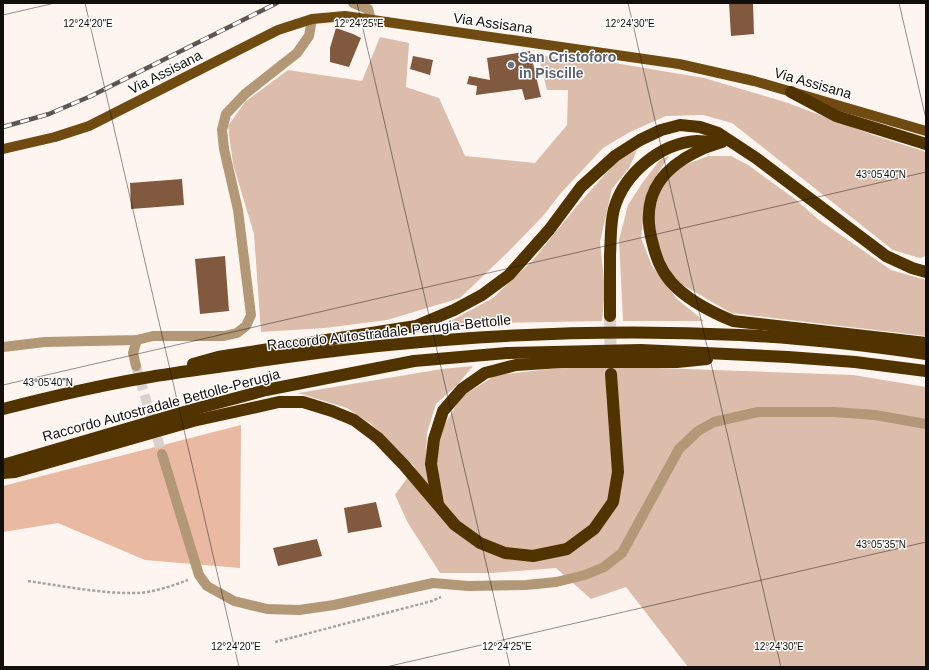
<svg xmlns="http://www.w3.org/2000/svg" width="929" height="670" viewBox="0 0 929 670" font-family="Helvetica,sans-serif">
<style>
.green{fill:#dcbcab}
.forest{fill:#e9b9a1}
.building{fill:#80593e}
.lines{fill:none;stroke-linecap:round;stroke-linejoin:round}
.minor-tunnel{stroke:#dbd2ce;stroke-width:10;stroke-dasharray:10 5;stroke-linecap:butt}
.highway-tunnel{stroke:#dbd2ce;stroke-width:12;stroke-dasharray:12 6;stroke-linecap:butt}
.path{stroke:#a9a19d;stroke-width:2.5;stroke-dasharray:3 2;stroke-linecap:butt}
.minor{stroke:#b29876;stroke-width:10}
.major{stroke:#6f4b11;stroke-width:10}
.highway{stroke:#513300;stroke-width:12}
.rail-casing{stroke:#5d5754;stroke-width:4.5}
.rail{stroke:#fff;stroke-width:3;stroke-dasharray:9;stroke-linecap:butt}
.ticks{fill:none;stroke:#120e0c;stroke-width:1;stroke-opacity:0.45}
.worship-dot{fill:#6b7280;stroke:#fff;stroke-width:1.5}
.labels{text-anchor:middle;stroke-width:3;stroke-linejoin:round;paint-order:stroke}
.street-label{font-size:14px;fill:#120e0c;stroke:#fff}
.worship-label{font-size:14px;font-weight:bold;fill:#5b616d;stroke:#fff;text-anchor:start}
.ticks-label{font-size:10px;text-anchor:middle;fill:#120e0c;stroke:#fff;stroke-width:3;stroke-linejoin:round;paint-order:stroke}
</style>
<rect width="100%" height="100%" fill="#fff5f0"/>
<g class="green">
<polygon points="380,37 409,43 406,87 439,98 465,156 535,163 567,125 568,90 547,90 538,55 615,63 704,78 788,103 873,135 923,151 926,153 926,256 920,258 893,250 732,123 703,115 666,116 630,132 603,148 560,194 543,216 507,253 460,298 387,320 325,328 261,332 254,234 233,164 228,126 245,102 288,70 362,81"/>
<polygon points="637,150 629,168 612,189 600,242 605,290 602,321 445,324 493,298 533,260 576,207 617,161"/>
<polygon points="669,156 653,181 644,212 641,238 652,266 677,299 704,321 623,321 619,240 628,205 643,182 660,160"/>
<polygon points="708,156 731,156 748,165 795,199 819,220 891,270 926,280 926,336 731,313 676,281 658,249 652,217 661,187 680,167"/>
<polygon points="473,366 459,383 436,404 427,433 426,456 461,397 496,375 559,368 657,368 853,375 926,387 926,667 688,667 626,587 591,599 556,568 492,573 440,573 408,523 395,495 415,467 371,424 347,408 298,393 442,369"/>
</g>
<polygon class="forest" points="241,425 240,568 145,560 58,523 3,532 3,486"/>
<g class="building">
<polygon points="729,3 753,3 754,34 731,36"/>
<polygon points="336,28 353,34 361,38 349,67 330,62 330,48"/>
<polygon points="530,51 541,97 525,100 522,89 476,95 477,86 467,84 469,76 490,80 487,58"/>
<polygon points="413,56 433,60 430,75 410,69"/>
<polygon points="182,179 184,205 131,209 130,183"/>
<polygon points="225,256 229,311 200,314 195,259"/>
<polygon points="376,502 382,527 348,533 344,508"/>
<polygon points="317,539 322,556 278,566 273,548"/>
</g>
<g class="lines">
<polyline class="minor-tunnel" points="136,366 162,454"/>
<polyline class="highway-tunnel" points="610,316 611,374"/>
<g class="path">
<path d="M28 581C64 586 101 594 138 593 154 592 172 586 188 580"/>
<polyline points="275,642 432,601 441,597"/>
</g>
<g class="minor">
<polyline points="353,3 368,9 371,19"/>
<polyline points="3,347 45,342 137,340 153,336 224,336 237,333 246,326 251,315 238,210 224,149 222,130 226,114 245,94 297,53 309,36 312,19"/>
<polyline points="136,366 133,353 137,340"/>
<polyline points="162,454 199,575 207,586 234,601 267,609 299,610 334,605 433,583 468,586 526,585 556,582 585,575 604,567 622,553 679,449 698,431 714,422 758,412 834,412 875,415 926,424"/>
</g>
<polyline class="major" points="3,149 55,137 89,126 278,30 312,19 345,16 679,64 754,81 926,131"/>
<g class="highway">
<polyline points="791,92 836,116 926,144"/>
<path d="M722 142C713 145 704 147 696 152 658 171 641 199 652 241 656 257 660 269 671 282 687 300 711 312 733 321L926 343"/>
<path d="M610 316C610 296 610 275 610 255 611 240 610 224 614 209 624 174 660 143 697 141 703 141 710 142 716 142"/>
<polyline points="193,364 218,357 416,326 454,310 482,295 509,275 549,230 581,187 615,156 640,140 661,130 680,125 700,127 718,133 756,158 886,256 912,268 926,272"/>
<path d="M3 409C50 397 97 386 144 378 178 372 212 368 246 363 410 338 575 327 740 335 802 338 864 345 926 354"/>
<polyline points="3,465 191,410 266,390 414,361 507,353 641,350 788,357 855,362 926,371"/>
<polyline points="3,473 15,472 193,421 279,402 303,402 332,411 354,420 378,438 404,465 455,525 480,543 505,553 533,556 567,549 594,529 613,502 618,472 611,374"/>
<polyline points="438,504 431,464 434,439 443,411 462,389 485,373 516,365 561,362 677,362 707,359"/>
</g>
<defs>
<polyline id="rail" points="3,127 49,114 91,96 277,3"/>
</defs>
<use href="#rail" class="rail-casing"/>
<use href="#rail" class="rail"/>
</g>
<path class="ticks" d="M85 3 239 667M357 3 510 667M628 3 781 667M899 3 926 119M3 15 55 3M3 385 926 172M386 667 926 542"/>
<circle class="worship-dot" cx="511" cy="65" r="4"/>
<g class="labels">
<g class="street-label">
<text transform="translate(493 23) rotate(8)" y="5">Via Assisana</text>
<text transform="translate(165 72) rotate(-27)" y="5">Via Assisana</text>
<text transform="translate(813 83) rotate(16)" y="5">Via Assisana</text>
<text transform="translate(389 332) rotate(-6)" y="5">Raccordo Autostradale Perugia-Bettolle</text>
<text transform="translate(161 405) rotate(-15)" y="5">Raccordo Autostradale Bettolle-Perugia</text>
</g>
<g class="worship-label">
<text x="519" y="62">San Cristoforo<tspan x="519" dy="16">in Piscille</tspan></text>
</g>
</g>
<g class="ticks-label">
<text x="88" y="27">12°24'20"E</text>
<text x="359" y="27">12°24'25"E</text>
<text x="630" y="27">12°24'30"E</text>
<text x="881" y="178">43°05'40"N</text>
<text x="48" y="386">43°05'40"N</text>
<text x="881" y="548">43°05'35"N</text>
<text x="236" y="650">12°24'20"E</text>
<text x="507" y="650">12°24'25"E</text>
<text x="779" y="650">12°24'30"E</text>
</g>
<rect width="929" height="670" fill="none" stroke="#120e0c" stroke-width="8"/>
</svg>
